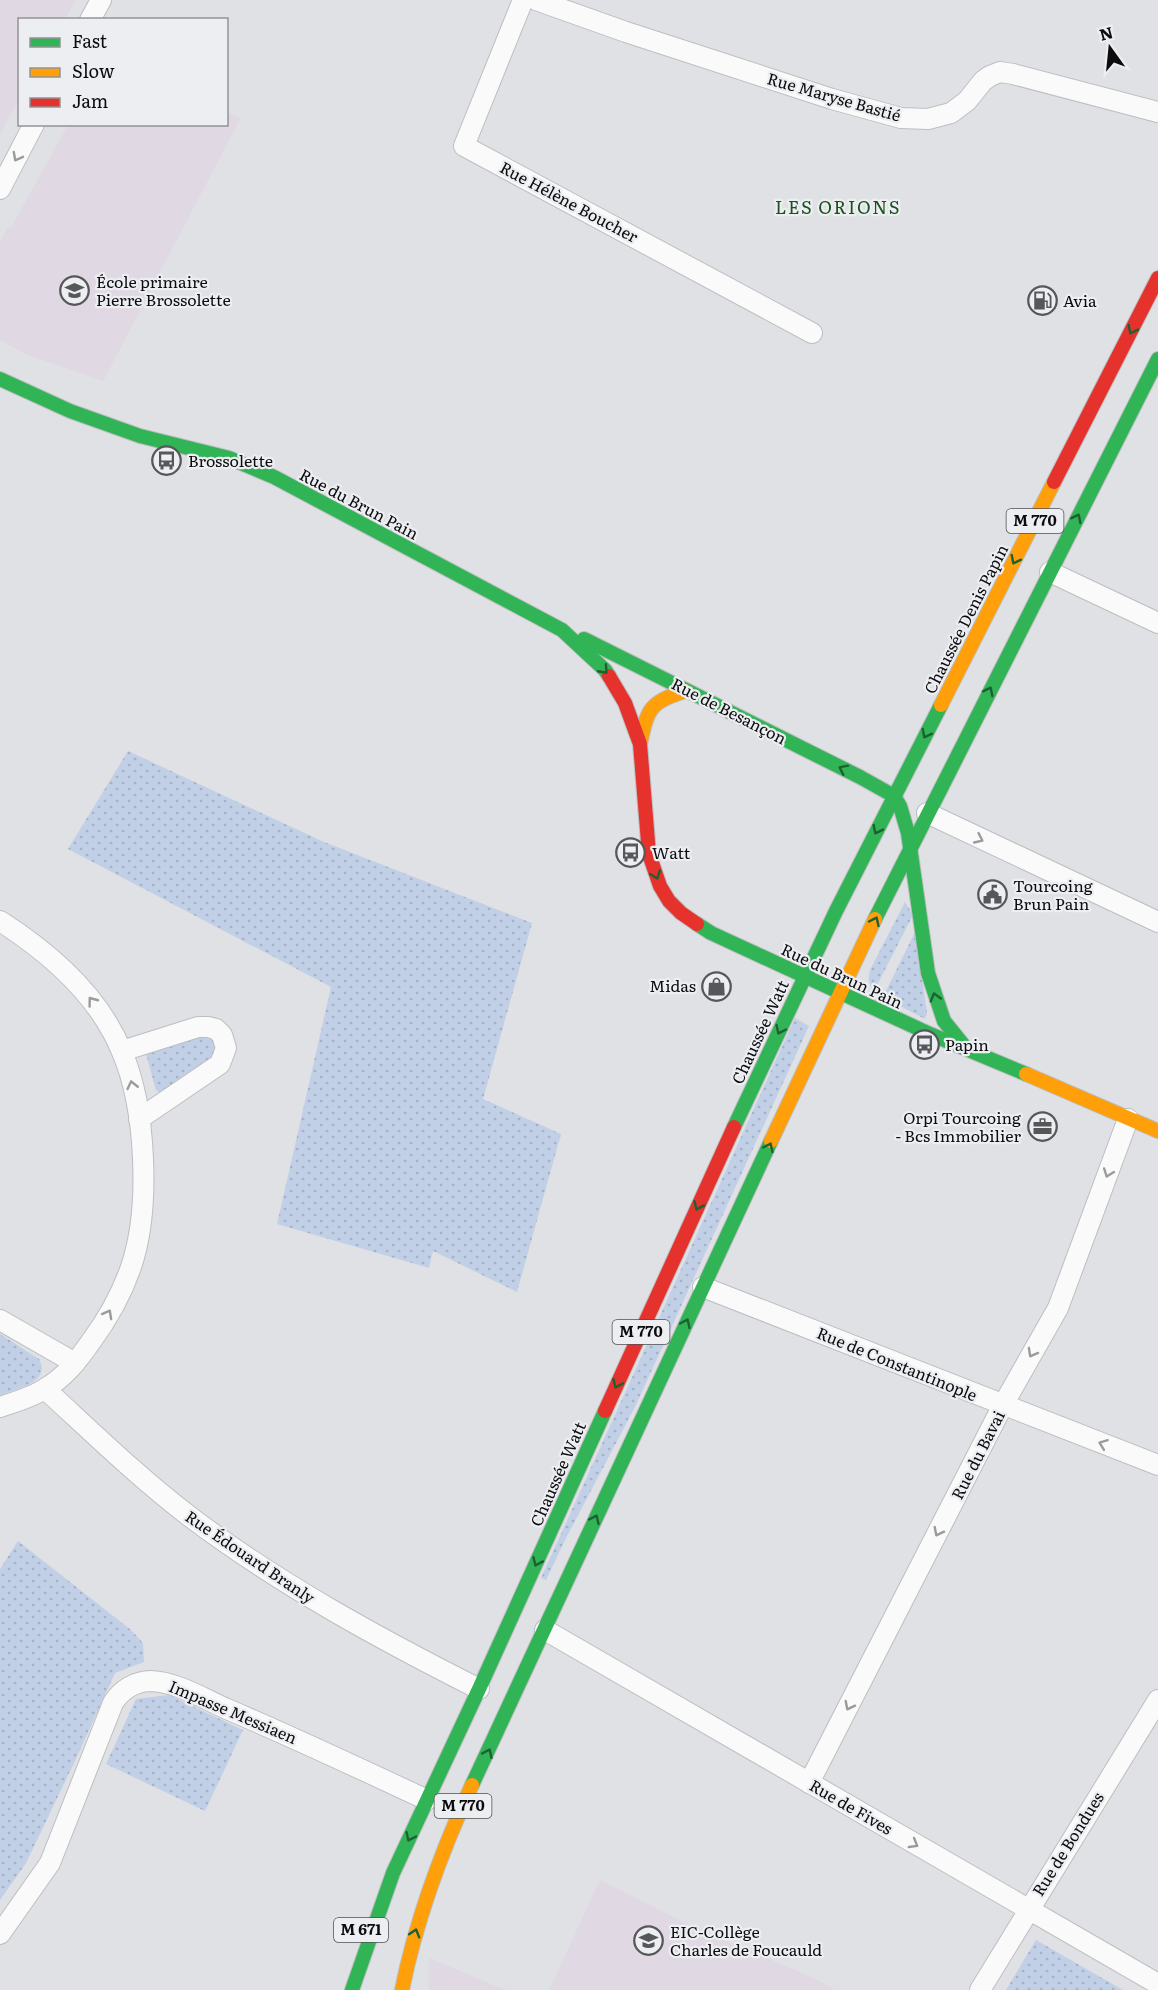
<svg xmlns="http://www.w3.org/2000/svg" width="1158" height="1990" viewBox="0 0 1158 1990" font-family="Literata,serif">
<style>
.education{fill:#e0d8e3}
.grass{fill:url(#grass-dots)}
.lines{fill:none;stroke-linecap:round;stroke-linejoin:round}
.street-casing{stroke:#bdbec0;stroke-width:22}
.fast-casing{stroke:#bdbec0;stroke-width:16}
.slow-casing{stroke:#bdbec0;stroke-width:16}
.jam-casing{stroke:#bdbec0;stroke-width:16}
.street{stroke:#fafafb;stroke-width:20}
.fast{stroke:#30b455;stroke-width:14}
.slow{stroke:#ff9f0a;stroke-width:14}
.jam{stroke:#e5322d;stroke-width:14}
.oneway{stroke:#9b9b9c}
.oneway2{stroke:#1e6032}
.labels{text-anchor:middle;stroke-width:4.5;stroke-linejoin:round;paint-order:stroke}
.shield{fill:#eceef2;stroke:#4f5052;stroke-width:1.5}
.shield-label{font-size:15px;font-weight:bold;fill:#0c0c0e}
.street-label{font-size:16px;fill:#0c0c0e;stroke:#eceef2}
.poi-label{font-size:16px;fill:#0c0c0e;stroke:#eceef2;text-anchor:start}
.neighbourhood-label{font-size:18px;letter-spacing:1.5px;fill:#1a5321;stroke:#eceef2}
</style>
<defs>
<pattern id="grass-dots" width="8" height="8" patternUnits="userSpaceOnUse" patternTransform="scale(1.5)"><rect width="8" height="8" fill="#c1d0e7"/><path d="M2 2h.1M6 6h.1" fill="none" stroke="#a5b1c5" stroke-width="1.8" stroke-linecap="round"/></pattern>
</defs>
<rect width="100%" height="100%" fill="#dfe1e4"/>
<g class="education">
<polygon points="0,0 76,0 65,19 20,20 19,99 0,134"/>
<polygon points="227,112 240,119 103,381 23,353 0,340 0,242 8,227 11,228 68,125 226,124"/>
<polygon points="600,1880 687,1924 816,1979 835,1990 549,1990"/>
<polygon points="429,1958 506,1990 429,1990"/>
</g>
<g class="grass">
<polygon points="128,751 324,842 532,923 483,1099 561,1134 517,1292 433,1251 429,1268 277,1224 331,987 68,849"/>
<path d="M905 902 913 915 874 991C868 984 868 978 870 970Z"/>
<polygon points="915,932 927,1013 925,1019 883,997"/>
<polygon points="795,1018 809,1026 635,1407 566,1538 546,1580 541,1578"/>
<polygon points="194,1033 211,1036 217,1051 214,1058 164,1093 160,1093 156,1090 146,1054"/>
<path d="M0 1334 39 1359C52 1382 17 1389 0 1395Z"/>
<polygon points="18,1541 131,1630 143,1643 144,1662 115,1673 74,1763 26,1863 0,1900 0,1569"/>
<polygon points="169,1695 243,1730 205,1811 106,1764 136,1699"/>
<polygon points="1036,1940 1123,1990 1006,1990"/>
</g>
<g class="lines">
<defs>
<g id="street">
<polyline points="523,0 464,146 812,333"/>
<polyline points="536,0 626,32 832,99 901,118 928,119 951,113 967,101 983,81 990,76 1000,72 1013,74 1158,112"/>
<polyline points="90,20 101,0"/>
<polyline points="0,189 34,124"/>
<polyline points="1050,572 1158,623"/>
<polyline points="927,813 1158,922"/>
<path d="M0 921C50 953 99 995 122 1052 146 1108 151 1208 131 1267 122 1293 107 1320 90 1343 78 1360 65 1377 46 1388 33 1397 15 1402 0 1407"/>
<polyline points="122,1051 198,1027 208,1027 216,1029 222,1035 226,1048 220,1064 139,1119"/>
<polyline points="703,1287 1158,1465"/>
<polyline points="0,1320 75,1363"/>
<path d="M45 1389C92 1432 138 1477 189 1516 279 1584 378 1638 479 1689"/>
<polyline points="545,1630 1158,1984"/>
<polyline points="809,1783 1003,1405 1058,1308 1128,1119"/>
<path d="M0 1934 50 1863 113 1703C121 1690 135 1681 151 1681 177 1682 204 1699 227 1709 295 1738 361 1769 427 1800"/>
<polyline points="980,1990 1158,1700"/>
</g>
<g id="fast">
<polyline points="0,379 70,411 140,436 229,458 274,477 562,630 605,670 609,676"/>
<polyline points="584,639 860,777 894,796 900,806 908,833 928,973 944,1021 965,1047"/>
<polyline points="875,919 1158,359"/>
<polyline points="697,924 711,933 930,1034 1026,1074"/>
<polyline points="734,1127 836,911 941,705"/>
<polyline points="472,1785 771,1141"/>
<polyline points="352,1990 393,1873 479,1689 605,1411"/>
</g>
<g id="slow">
<polyline points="941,705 1054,482"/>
<path d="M640 744C648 708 649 703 685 691"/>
<polyline points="1026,1074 1158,1131"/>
<polyline points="771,1141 875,919"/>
<path d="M402 1990C416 1920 442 1850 472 1785"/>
</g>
<g id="jam">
<polyline points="1054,482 1158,278"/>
<polyline points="609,676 625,703 640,744 649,854 660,886 669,901 681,913 697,924"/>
<polyline points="605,1411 734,1127"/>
</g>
</defs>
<use href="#street" class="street-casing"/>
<use href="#fast" class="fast-casing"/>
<use href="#slow" class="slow-casing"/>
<use href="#jam" class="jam-casing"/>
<use href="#street" class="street"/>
<use href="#fast" class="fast"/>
<use href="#slow" class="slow"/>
<use href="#jam" class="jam"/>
</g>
<defs><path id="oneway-chevron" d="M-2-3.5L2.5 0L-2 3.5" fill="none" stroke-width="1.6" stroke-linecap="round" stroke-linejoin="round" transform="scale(1.5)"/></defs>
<g class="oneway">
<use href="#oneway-chevron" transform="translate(17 157) rotate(118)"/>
<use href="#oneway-chevron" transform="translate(979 839) rotate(25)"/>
<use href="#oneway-chevron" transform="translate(92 1001) rotate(-127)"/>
<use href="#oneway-chevron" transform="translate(132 1085) rotate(-103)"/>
<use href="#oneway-chevron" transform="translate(1108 1173) rotate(110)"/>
<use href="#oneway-chevron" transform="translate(108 1314) rotate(-61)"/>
<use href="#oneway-chevron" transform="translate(1032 1353) rotate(119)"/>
<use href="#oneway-chevron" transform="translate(1103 1444) rotate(-159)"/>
<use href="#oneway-chevron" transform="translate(938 1532) rotate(117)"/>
<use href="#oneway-chevron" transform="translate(849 1706) rotate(117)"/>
<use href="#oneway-chevron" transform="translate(914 1844) rotate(30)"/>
</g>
<g class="oneway2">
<use href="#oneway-chevron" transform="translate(1132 330) rotate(116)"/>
<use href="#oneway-chevron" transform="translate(1077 518) rotate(-63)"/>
<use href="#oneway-chevron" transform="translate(1015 560) rotate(117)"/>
<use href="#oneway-chevron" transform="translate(604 670) rotate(48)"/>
<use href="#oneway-chevron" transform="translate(989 691) rotate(-63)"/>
<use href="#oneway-chevron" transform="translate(926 734) rotate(117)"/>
<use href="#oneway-chevron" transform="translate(843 769) rotate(-154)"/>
<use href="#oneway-chevron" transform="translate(877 830) rotate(116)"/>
<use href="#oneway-chevron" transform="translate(656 875) rotate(70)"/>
<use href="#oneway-chevron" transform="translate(875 921) rotate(-65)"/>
<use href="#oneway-chevron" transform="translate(935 997) rotate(-106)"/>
<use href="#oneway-chevron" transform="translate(780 1030) rotate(115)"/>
<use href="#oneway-chevron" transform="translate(769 1147) rotate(-65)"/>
<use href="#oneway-chevron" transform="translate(698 1206) rotate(114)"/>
<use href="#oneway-chevron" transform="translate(686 1323) rotate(-65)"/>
<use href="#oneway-chevron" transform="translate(617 1384) rotate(114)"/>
<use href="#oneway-chevron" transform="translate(595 1519) rotate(-65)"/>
<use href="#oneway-chevron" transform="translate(537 1562) rotate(114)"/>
<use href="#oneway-chevron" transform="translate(488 1753) rotate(-65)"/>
<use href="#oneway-chevron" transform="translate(410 1837) rotate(115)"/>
<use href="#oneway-chevron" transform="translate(415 1933) rotate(-73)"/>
</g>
<defs>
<symbol id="school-ring" viewBox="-11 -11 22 22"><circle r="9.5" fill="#eceef2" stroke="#565759" stroke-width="1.5"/><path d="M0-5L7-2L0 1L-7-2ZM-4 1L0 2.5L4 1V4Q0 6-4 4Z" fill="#565759"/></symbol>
<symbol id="fuel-ring" viewBox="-11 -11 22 22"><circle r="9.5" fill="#eceef2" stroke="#565759" stroke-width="1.5"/><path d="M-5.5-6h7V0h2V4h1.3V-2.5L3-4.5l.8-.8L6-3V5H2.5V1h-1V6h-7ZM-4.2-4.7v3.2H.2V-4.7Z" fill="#565759"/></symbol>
<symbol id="bus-ring" viewBox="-11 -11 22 22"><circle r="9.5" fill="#eceef2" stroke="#565759" stroke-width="1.5"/><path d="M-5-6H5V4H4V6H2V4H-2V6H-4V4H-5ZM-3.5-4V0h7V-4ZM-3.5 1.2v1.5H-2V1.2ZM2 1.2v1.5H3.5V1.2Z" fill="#565759"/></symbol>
<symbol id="civic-ring" viewBox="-11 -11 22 22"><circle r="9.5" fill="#eceef2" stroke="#565759" stroke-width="1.5"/><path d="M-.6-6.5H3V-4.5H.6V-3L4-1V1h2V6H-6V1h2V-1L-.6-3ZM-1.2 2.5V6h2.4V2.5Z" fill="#565759"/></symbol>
<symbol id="shop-ring" viewBox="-11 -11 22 22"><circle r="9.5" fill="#eceef2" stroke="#565759" stroke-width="1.5"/><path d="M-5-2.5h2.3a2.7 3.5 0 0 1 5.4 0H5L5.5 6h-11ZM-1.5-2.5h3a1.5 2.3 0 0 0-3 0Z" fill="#565759"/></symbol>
<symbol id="office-ring" viewBox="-11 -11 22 22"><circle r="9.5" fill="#eceef2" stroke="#565759" stroke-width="1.5"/><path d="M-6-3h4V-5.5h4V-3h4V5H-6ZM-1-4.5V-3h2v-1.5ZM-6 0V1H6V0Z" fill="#565759"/></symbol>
</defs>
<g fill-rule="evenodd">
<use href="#school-ring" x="58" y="274" width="33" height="33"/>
<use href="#fuel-ring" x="1026" y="284" width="33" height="33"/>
<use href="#bus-ring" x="150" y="444" width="33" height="33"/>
<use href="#bus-ring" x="614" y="836" width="33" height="33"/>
<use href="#civic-ring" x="976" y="878" width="33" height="33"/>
<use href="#shop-ring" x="700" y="970" width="33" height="33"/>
<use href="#bus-ring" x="908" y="1028" width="33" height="33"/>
<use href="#office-ring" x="1026" y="1110" width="33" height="33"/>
<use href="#school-ring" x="632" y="1924" width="33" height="33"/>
</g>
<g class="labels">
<g class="shield">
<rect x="1006.5" y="509" width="57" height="24" rx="4.5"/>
<rect x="612.5" y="1320" width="57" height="24" rx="4.5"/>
<rect x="434.5" y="1794" width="57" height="24" rx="4.5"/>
<rect x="334" y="1918" width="54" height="24" rx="4.5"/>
</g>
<g class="shield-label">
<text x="1035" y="526">M 770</text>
<text x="641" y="1337">M 770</text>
<text x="463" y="1811">M 770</text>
<text x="361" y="1935">M 671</text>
</g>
<g class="street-label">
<text transform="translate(834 97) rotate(16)" y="6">Rue Maryse Bastié</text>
<text transform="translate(569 202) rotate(28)" y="6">Rue Hélène Boucher</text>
<text transform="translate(359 504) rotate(28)" y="6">Rue du Brun Pain</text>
<text transform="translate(966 619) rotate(-63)" y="6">Chaussée Denis Papin</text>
<text transform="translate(729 711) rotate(27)" y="6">Rue de Besançon</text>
<text transform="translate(842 976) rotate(25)" y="6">Rue du Brun Pain</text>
<text transform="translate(760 1032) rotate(-65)" y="6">Chaussée Watt</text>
<text transform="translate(897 1364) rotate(22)" y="6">Rue de Constantinople</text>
<text transform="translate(978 1455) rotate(-63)" y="6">Rue du Bavai</text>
<text transform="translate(558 1474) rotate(-66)" y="6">Chaussée Watt</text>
<text transform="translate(250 1557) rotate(34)" y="6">Rue Édouard Branly</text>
<text transform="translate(233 1712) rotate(23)" y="6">Impasse Messiaen</text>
<text transform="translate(851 1807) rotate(30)" y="6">Rue de Fives</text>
<text transform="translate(1068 1844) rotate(-58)" y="6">Rue de Bondues</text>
</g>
<g class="poi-label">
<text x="96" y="288">École primaire<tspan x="96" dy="18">Pierre Brossolette</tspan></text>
<text x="1063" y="307">Avia</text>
<text x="188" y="467">Brossolette</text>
<text x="652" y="859">Watt</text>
<text x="1013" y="892">Tourcoing<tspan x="1013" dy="18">Brun Pain</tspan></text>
<text x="696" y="992" text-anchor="end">Midas</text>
<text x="945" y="1051">Papin</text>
<text x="1021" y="1124" text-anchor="end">Orpi Tourcoing<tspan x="1021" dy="18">- Bcs Immobilier</tspan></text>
<text x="670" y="1938">EIC-Collège<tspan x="670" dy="18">Charles de Foucauld</tspan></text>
</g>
<g class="neighbourhood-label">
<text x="838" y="214">LES ORIONS</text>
</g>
</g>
<rect x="18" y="18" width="210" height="108" fill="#eceef2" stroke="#929497" stroke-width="1.5"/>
<rect x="30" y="38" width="30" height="9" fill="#30b455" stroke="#929497" stroke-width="1.5"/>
<text x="72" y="48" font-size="18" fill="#0c0c0e">Fast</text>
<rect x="30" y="68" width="30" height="9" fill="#ff9f0a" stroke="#929497" stroke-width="1.5"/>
<text x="72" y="78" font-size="18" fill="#0c0c0e">Slow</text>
<rect x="30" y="98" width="30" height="9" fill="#e5322d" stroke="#929497" stroke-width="1.5"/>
<text x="72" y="108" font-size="18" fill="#0c0c0e">Jam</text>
<g transform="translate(1110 48) rotate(345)" stroke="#eceef2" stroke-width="4.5" paint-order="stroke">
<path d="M0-4.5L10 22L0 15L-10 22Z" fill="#0c0c0e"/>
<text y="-9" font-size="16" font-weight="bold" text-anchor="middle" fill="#0c0c0e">N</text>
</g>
</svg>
